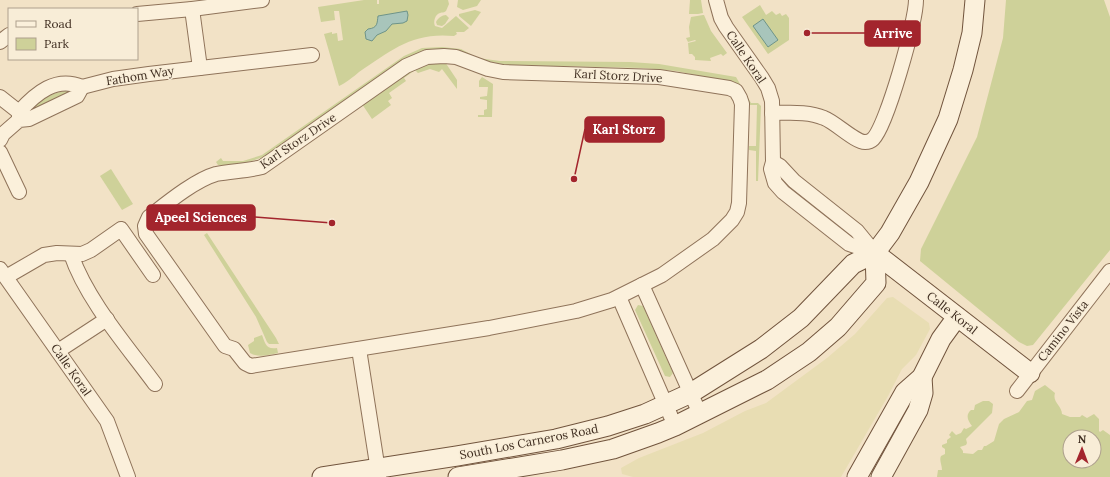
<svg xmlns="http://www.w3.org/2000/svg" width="1110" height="477" viewBox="0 0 1110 477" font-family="Lora,serif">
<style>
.farmland{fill:#e8ddb3}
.green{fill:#ced199;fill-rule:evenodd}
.water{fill:#a8c5bb;stroke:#6e9489}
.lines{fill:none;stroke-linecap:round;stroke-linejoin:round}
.street-casing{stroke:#8f735a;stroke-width:16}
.secondary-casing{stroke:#71543d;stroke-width:21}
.street{stroke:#fbf0db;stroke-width:14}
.secondary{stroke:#fbf0db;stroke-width:19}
.labels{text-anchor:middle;stroke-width:3;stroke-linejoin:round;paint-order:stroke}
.street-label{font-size:12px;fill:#3e2c1f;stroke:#f8edd7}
.leader{fill:none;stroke:#a3252d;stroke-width:1.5}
.callout-dot{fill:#a3252d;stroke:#f8edd7;stroke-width:1.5}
.callout{fill:#a3252d;stroke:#a3252d;stroke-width:1.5}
.callout-label{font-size:13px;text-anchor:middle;font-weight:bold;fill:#fff}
</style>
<rect width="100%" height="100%" fill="#f2e2c6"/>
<polygon class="farmland" points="893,297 929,323 930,329 916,355 902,369 888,396 841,477 633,477 622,474 621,468 639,458 703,433 745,411 766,403 827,358 855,334 887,298"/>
<g class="green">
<path d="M364 0H377V4H379V0H448L449 4 446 11C444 13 442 12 440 13 435 14 433 22 435 26L442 28 456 16 469 28 464 32H456L457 34 454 36C412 32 392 50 359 72 353 77 346 83 339 86L324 34 332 32V34L337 33 338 41 343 40 339 11H334L335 20 321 22 318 7Z"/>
<polygon points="458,0 481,0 477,6 463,10 457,7"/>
<polygon points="690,0 701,0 703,13 698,14 689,14"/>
<polygon points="1006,0 1104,0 1110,17 1110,250 1033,345 1027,346 1019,342 920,261 921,249 977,137 1003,38"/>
<polygon points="760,5 766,15 772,11 776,15 780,13 782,16 786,14 789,18 789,40 768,54 742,17"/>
<polygon points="475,10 481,12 471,26 459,16 459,14"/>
<path d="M446 15 449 18 445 24 442 26 437 25 436 22C438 18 442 15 446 15Z"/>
<polygon points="703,15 704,15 711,31 727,53 723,56 721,54 710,58 711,61 695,60 695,57 692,54 689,54 688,43 696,41 695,40 688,42 686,38 690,37 689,27 691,17"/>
<path d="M442 47 461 49 478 58 500 61 630 62 659 64 736 77 751 103H758L761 106 758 181H756V151L749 150V146H756L757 105H749L730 82 676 71 643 68 507 65 482 60 457 50 445 49 423 51 402 60 263 157C253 161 229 168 218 165L216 162 221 158 223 161H243L262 155 404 56 422 48Z"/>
<polygon points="445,62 457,80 457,89 442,69 439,72 430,69 418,73 415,70 404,78 406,81 389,93 392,98 388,101 391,105 372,119 362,104 407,72 426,64"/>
<polygon points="482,77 493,84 492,117 478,117 478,115 484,115 484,110 487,109 487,100 480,99 480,97 487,96 488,87 479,87 479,81"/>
<path d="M67 91V93L30 111C33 101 57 91 67 91Z"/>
<polygon points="111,169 133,204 122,210 100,176"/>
<polygon points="207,233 276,338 279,344 269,344 267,342 256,317 204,235"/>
<polygon points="638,305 643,306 673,373 670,377 665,376 635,310"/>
<path d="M262 335C265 343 266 350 277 348L278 353C268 355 259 358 250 353L248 345 254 341V338Z"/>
<path d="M1045 385 1055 393C1052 402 1062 406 1062 414L1070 417H1080L1082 415 1087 418 1094 414 1099 419V431L1100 432 1103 430 1110 435V477H937L938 470H942C942 465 939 460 941 456L945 454V449L942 447V445L947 443V440L951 437 949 435 952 431 956 435 961 433 964 428 966 429 972 426C968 421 965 415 971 410H974L975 405 983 401H989L993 404 992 413 966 439 967 443 966 445 960 447 963 451V453L973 454 978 450H982L984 446H986L994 441 999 424 1004 419 1019 412 1027 401 1032 400 1035 391ZM1070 437H1094V461H1070Z"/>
</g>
<g class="water">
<path d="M407 11 408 15 407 21 403 23 392 24 386 31 377 35 372 41 366 39 365 32 368 29C378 28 377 23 378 16Z"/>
<polygon points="763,19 778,40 768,47 753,26"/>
</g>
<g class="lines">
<defs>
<g id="street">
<polyline points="716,0 721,18 726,27 762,78 768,88 772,101 773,162 771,169 775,183 783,192 849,244 875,253"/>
<polyline points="192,9 200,68"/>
<polyline points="137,14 192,9 262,0"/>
<polyline points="0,42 9,35"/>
<path d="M444 56 456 57 488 69 503 72 659 77 729 88 736 91 740 98 742 104 739 203 737 212 732 220 713 239 662 275 612 300 576 311 489 328 251 366 245 363 234 349 225 346 146 234 145 226 149 217C167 203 195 180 216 174 231 171 247 171 262 167L406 66 427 57Z"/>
<polyline points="82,87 113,79 149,74 312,55"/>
<polyline points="0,97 19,112"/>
<path d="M772 113C789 113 808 111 824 118 835 122 855 142 865 142 868 142 871 141 873 139 887 125 916 21 916 0"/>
<path d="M0 140 3 134 19 120 29 119 77 96 82 87C56 76 36 93 19 112V120"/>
<polyline points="0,152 19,192"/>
<polyline points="773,162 780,166 794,181 857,231 875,253"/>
<path d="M71 254C86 299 127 346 155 384"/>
<polyline points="0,269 107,421 128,477"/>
<polyline points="6,277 44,255 57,253 82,254 91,250 121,229 153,275"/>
<polyline points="642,285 700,414"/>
<polyline points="619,297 675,426"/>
<polyline points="359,349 379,477"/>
<polyline points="58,351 107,319"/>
<polyline points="1017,391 1110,271"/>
</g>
<g id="secondary">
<polyline points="875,253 1030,373"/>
<polyline points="322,477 457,456 556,439 608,426 645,414 691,393 761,349 801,318 853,264 875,253 890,233 919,182 948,119 963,70 972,33 975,0"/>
<polyline points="458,477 562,460 613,449 658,433 675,426 767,380 809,352 838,327 876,283 875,253"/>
<polyline points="857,477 905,392 922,377 941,339 957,317"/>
<polyline points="881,477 918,410 923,393 922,377"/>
</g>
</defs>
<use href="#street" class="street-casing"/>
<use href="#secondary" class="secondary-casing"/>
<use href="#street" class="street"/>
<use href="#secondary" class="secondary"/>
</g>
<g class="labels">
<g class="street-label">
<text transform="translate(746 57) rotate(56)" y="4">Calle Koral</text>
<text transform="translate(140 76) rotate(-9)" y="4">Fathom Way</text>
<text transform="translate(618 76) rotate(3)" y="4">Karl Storz Drive</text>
<text transform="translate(298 141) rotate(-34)" y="4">Karl Storz Drive</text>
<text transform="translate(952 313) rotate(38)" y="4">Calle Koral</text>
<text transform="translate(1063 331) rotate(-52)" y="4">Camino Vista</text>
<text transform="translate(71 370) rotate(55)" y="4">Calle Koral</text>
<text transform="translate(529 442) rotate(-11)" y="4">South Los Carneros Road</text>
</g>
</g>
<path class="leader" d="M807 33L865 33M574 179L585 129M332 223L255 217"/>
<g class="callout-dot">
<circle cx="807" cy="33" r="4"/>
<circle cx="574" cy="179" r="4"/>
<circle cx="332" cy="223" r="4"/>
</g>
<g class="callout">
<rect x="865" y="21" width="55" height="25" rx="4"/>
<rect x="585" y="117" width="79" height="25" rx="4"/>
<rect x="147" y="205" width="108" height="25" rx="4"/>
</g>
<g class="callout-label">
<text x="893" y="38">Arrive</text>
<text x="624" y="134">Karl Storz</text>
<text x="201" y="222">Apeel Sciences</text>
</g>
<rect x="8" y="8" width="130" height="52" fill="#f8edd7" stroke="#aea08d"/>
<rect x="16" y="21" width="20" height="6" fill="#fbf0db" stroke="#aea08d"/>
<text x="44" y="28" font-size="12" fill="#3e2c1f">Road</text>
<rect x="16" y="38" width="20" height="12" fill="#ced199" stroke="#aea08d"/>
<text x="44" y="48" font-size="12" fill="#3e2c1f">Park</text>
<g transform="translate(1082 449) rotate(1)"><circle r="19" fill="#f8edd7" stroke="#aea08d"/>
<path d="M0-3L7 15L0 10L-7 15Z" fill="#a3252d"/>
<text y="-6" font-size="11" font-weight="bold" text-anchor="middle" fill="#3e2c1f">N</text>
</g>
</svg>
